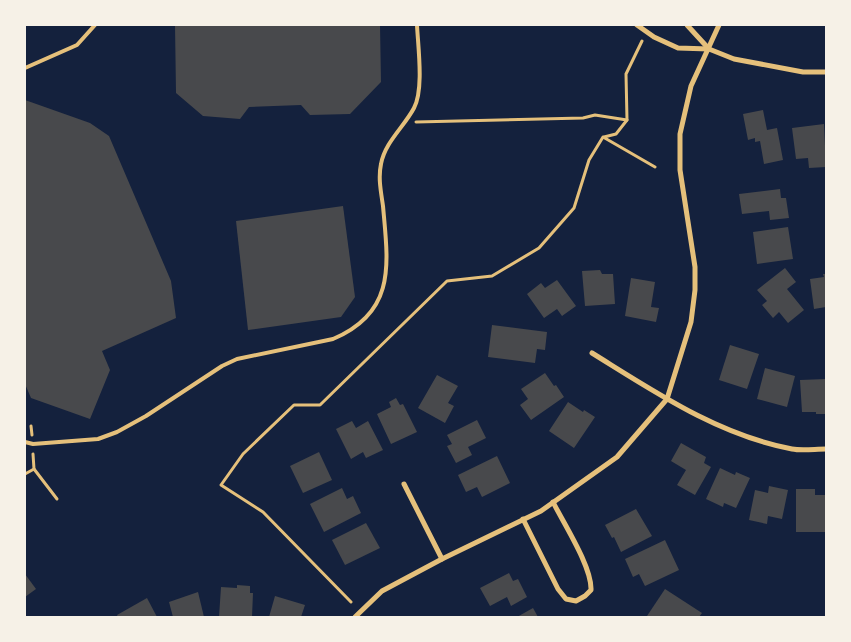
<svg xmlns="http://www.w3.org/2000/svg" width="851" height="642" viewBox="0 0 851 642" font-family="'Fira Sans',sans-serif">
<style>
.building{fill:#48494c}
.lines{fill:none;stroke-linecap:round;stroke-linejoin:round}
.path{stroke:#e5c07b;stroke-width:3}
.service{stroke:#e5c07b;stroke-width:4}
.minor{stroke:#e5c07b;stroke-width:5}
</style>
<rect width="100%" height="100%" fill="#14213d"/>
<g class="building">
<polygon points="175,25 380,25 381,82 350,114 310,115 301,105 249,107 240,119 203,116 176,93"/>
<polygon points="25,100 90,123 109,136 171,281 176,318 102,351 110,370 90,419 31,398 25,384"/>
<polygon points="763,110 767,130 777,128 783,160 764,164 760,141 755,142 755,138 748,140 743,114"/>
<polygon points="824,124 826,167 809,168 808,158 796,159 792,128"/>
<polygon points="780,189 781,198 786,198 789,218 770,220 769,211 742,214 739,194"/>
<polygon points="343,206 355,297 341,317 248,330 236,221"/>
<polygon points="788,227 793,259 757,264 753,232"/>
<polygon points="785,268 796,282 787,289 804,310 788,323 779,312 773,318 762,305 767,301 757,290"/>
<polygon points="600,270 602,274 613,274 615,304 585,306 582,271"/>
<polygon points="823,274 826,274 826,307 814,309 810,279 824,277"/>
<polygon points="631,278 655,282 651,307 659,308 656,322 625,316"/>
<polygon points="557,280 576,306 562,316 557,309 544,318 527,294 541,283 545,288"/>
<polygon points="492,325 547,332 545,350 537,349 535,363 488,357"/>
<polygon points="730,345 759,354 747,389 719,380"/>
<polygon points="765,368 795,376 787,407 757,399"/>
<polygon points="545,373 554,386 556,385 564,397 531,420 520,405 528,399 521,389"/>
<polygon points="437,375 458,386 448,403 454,406 445,423 418,408"/>
<polygon points="826,379 826,414 816,414 816,412 802,412 800,380"/>
<polygon points="396,398 400,405 403,404 417,432 391,444 377,414 391,407 389,402"/>
<polygon points="568,402 583,412 584,410 595,417 574,448 549,431"/>
<polygon points="477,420 486,438 468,447 472,455 456,463 447,446 452,444 447,435"/>
<polygon points="352,421 356,428 368,421 383,450 366,458 363,452 351,459 336,429"/>
<polygon points="681,443 706,457 704,463 711,467 695,495 677,485 686,470 671,461"/>
<polygon points="319,452 332,480 303,493 290,466"/>
<polygon points="497,456 510,483 482,497 477,487 466,492 458,475"/>
<polygon points="720,468 735,475 736,472 750,478 736,508 724,503 723,507 706,499"/>
<polygon points="769,486 788,490 782,519 768,516 767,524 749,520 755,490 768,493"/>
<polygon points="342,488 347,499 353,496 361,513 324,532 310,504"/>
<polygon points="796,489 815,489 815,495 826,495 826,532 796,532"/>
<polygon points="636,509 652,536 621,552 614,537 612,538 605,525"/>
<polygon points="366,523 380,548 345,565 332,540"/>
<polygon points="665,540 679,570 645,586 639,574 633,577 625,559"/>
<polygon points="509,573 513,581 518,579 527,597 511,606 507,597 490,606 480,588"/>
<polygon points="25,574 36,589 25,597"/>
<polygon points="237,585 250,586 250,593 253,593 252,617 219,617 221,587 237,588"/>
<polygon points="665,589 702,613 699,617 647,616"/>
<polygon points="198,592 204,617 173,617 169,602"/>
<polygon points="275,596 305,605 301,617 269,617"/>
<polygon points="147,598 157,617 118,617 117,615"/>
<polygon points="533,608 538,617 517,617"/>
</g>
<g class="lines">
<g class="path">
<polyline points="416,122 583,118 595,115 627,120 626,74 642,41"/>
<polyline points="604,137 616,134 627,120"/>
<polyline points="31,426 32,435"/>
<polyline points="34,469 57,499"/>
<polyline points="25,474 34,469 33,454"/>
<polyline points="351,602 263,512 221,485 243,454 294,405 320,405 447,281 492,276 539,248 574,208 589,160 603,137 655,167"/>
</g>
<g class="service">
<polyline points="25,68 77,45 95,25"/>
<path d="M25 442 33 444 98 439 117 432 146 416 222 366 237 359 333 339C397 312 388 263 383 206 381 192 378 178 381 164 385 142 404 127 414 108 424 89 418 47 417 25"/>
</g>
<g class="minor">
<polyline points="637,25 654,37 678,48 709,49 734,59 803,72 826,72"/>
<polyline points="687,25 709,49"/>
<path d="M592 353C655 392 718 435 792 449 802 451 815 449 826 449"/>
<polyline points="404,484 442,559"/>
<path d="M523 519 558 589 566 599 576 601 585 596 591 590C592 567 564 524 553 502"/>
<polyline points="355,617 382,591 442,559 541,511 617,457 667,399 691,322 695,290 695,267 680,170 680,134 691,86 719,25"/>
</g>
</g>
<rect width="851" height="642" fill="none" stroke="#f6f1e7" stroke-width="52"/>
</svg>
